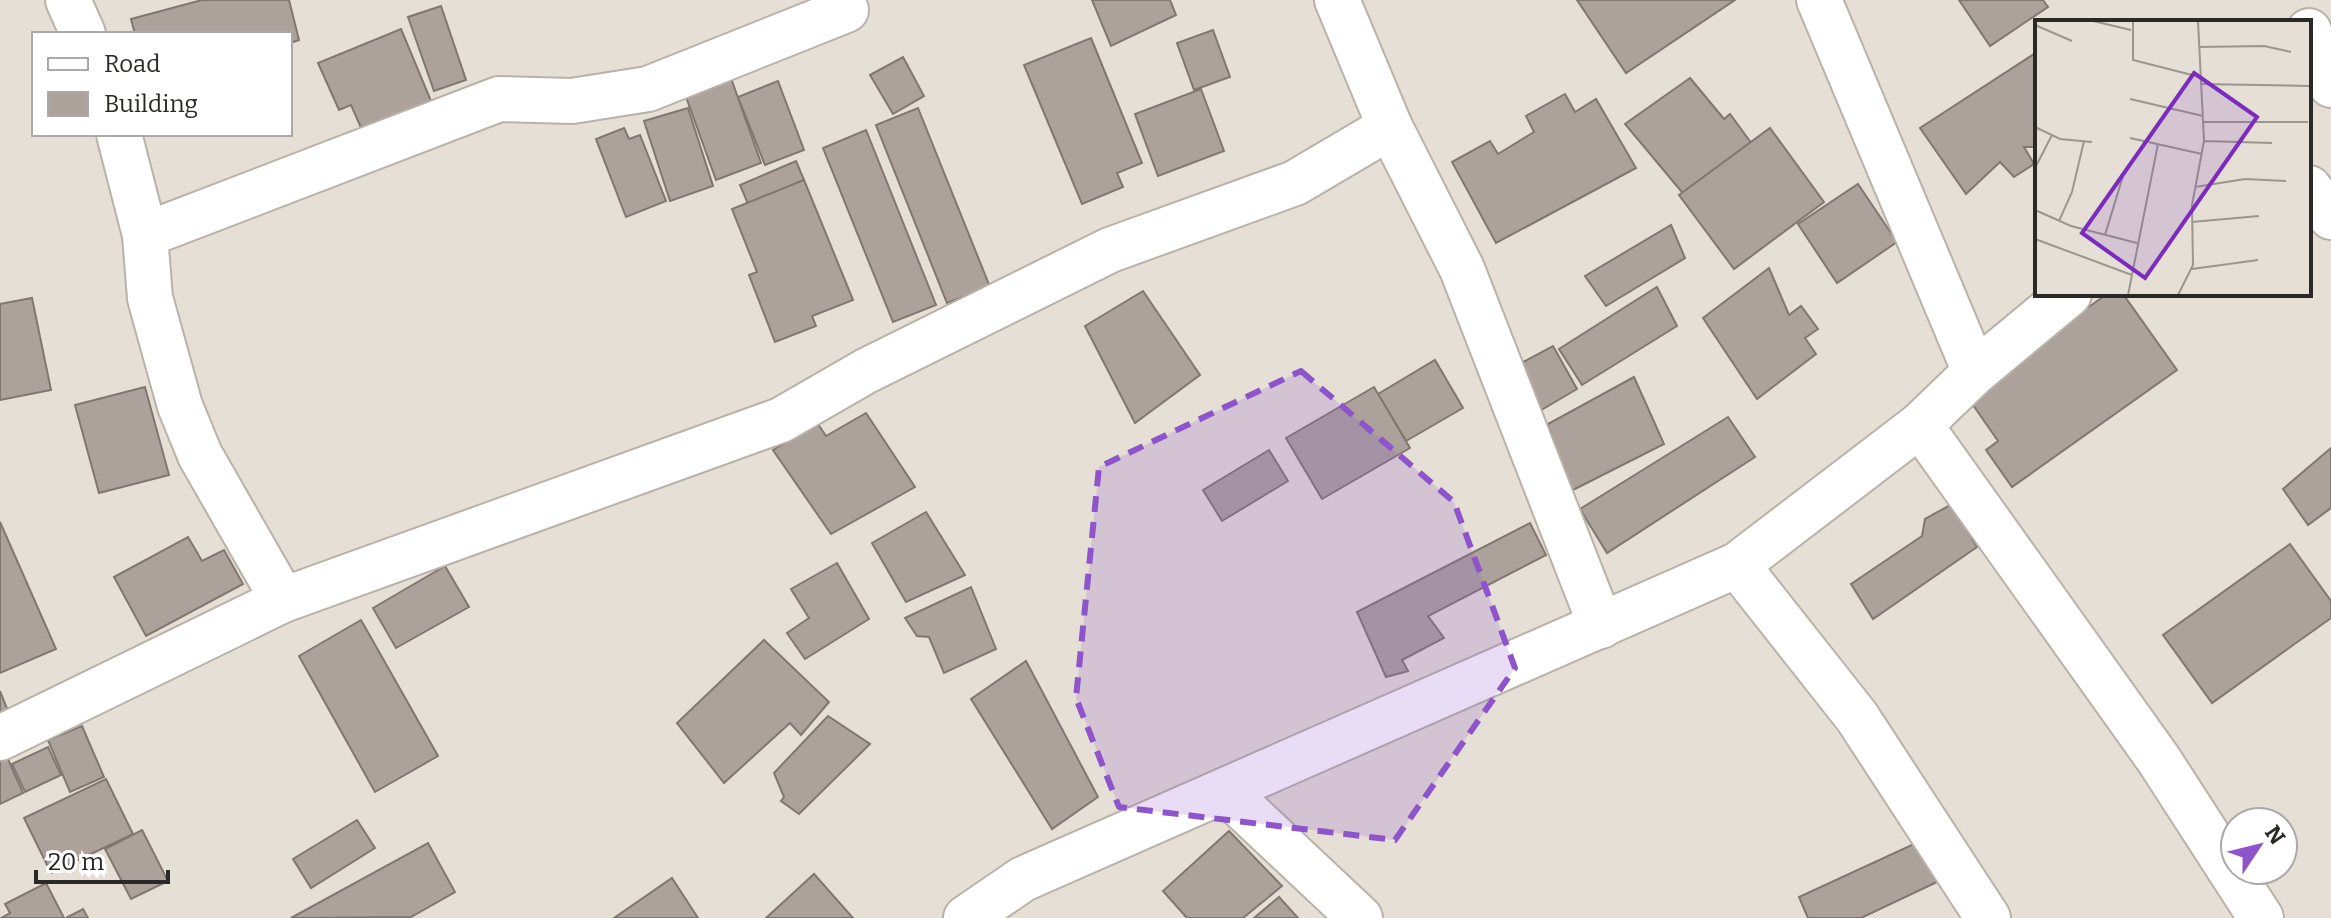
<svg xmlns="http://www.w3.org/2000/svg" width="2331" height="918" viewBox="0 0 2331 918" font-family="Bitter,serif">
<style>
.building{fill:#aca29b;stroke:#817771;stroke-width:2}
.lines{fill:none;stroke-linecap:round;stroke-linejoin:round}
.minor-casing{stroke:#b8b2a8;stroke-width:48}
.minor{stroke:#fff;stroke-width:44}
.marked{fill:#8e54cb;fill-opacity:0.2;stroke:#8e54cb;stroke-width:6;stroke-dasharray:16 10;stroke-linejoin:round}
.inset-road{fill:none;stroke:#9b968f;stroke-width:2}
.view{fill:#7b2cbf;fill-opacity:0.15;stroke:#7b2cbf;stroke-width:4}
.inset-edge{fill:none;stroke:#2b2925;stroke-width:4}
</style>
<rect width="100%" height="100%" fill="#e5dfd5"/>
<g class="building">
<polygon points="202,0 289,0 299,40 290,43 290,34 135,34 131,19"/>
<polygon points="1092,0 1170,0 1176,15 1111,46"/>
<polygon points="1577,0 1735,0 1626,73"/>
<polygon points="1959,0 2043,0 2048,7 1990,46"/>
<polygon points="441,6 466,80 434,91 408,17"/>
<polygon points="401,29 431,101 362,130 351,105 339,110 318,63"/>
<polygon points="1213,30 1230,77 1194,90 1177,43"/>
<polygon points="1091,38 1142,163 1117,173 1123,187 1082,204 1024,65"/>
<polygon points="2037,52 2037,147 2024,147 2034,164 2014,177 2000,162 1966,194 1920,128"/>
<polygon points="903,57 924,96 893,114 870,75"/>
<polygon points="731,78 761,163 716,180 685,94"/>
<polygon points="1690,78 1724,119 1730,114 1752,144 1686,197 1625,124"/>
<polygon points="778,81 804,150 765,165 738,97"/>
<polygon points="1201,89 1224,151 1158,176 1135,114"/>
<polygon points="1565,94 1575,112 1596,99 1636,168 1496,243 1452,162 1490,141 1498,154 1534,132 1526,116"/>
<polygon points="688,108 713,186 670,201 644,121"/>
<polygon points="918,108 990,287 947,303 876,125"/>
<polygon points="624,128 629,139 640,135 666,201 626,217 596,139"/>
<polygon points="1770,128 1824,202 1734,269 1679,195"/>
<polygon points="866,130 936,305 893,322 823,148"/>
<polygon points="796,161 804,180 748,204 740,185"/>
<polygon points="804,180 853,300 812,316 816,326 775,342 749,275 757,272 732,209"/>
<polygon points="1858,184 1897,242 1837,283 1798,224"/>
<polygon points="1671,225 1685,258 1606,306 1585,276"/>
<polygon points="1769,268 1789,315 1801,306 1818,329 1805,338 1816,354 1757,399 1703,318"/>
<polygon points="1657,287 1677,326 1582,385 1559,349"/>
<polygon points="1143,291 1200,375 1135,423 1085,326"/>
<polygon points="2107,294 2123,294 2177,370 2012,487 1986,450 1998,441 1966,395"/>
<polygon points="32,298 51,390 0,400 0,304"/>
<polygon points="1553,346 1577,389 1538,412 1512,368"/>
<polygon points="1435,360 1463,408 1406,441 1378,394"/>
<polygon points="1634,377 1664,444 1569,492 1548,424"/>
<polygon points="145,387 169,475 99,493 75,405"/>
<polygon points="1374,387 1410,448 1322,499 1286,438"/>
<polygon points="866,413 915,487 831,534 773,450 818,424 826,436"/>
<polygon points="1728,417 1755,457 1607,553 1580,509"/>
<polygon points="2331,448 2331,508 2308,525 2283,489"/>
<polygon points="1269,450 1288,481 1222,521 1203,490"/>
<polygon points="1952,504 1977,547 1873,619 1851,584 1922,536 1925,519"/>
<polygon points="926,512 965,575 906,602 872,543"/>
<polygon points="0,522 56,649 0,673"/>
<polygon points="1530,523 1546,555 1428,616 1444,638 1402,660 1408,671 1386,677 1357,612"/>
<polygon points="188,537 202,561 224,550 243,584 146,636 114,577"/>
<polygon points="2290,544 2331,601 2331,618 2212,703 2163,635"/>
<polygon points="837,563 869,619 805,659 787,633 809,618 791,589"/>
<polygon points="445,566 469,607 396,648 373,608"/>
<polygon points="971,587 996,649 944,673 929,637 917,636 905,618"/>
<polygon points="361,620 438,756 375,792 299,656"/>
<polygon points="764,640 829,702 801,735 790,723 724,783 677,723"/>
<polygon points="1026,661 1098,797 1052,829 971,699"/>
<polygon points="0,691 8,711 0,714"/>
<polygon points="828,716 870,744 799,814 781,801 784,797 774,773"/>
<polygon points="82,726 104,777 70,792 48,740"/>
<polygon points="48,747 61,775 25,792 12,764"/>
<polygon points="7,757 23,793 0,804 0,760"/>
<polygon points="106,779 133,834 51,873 24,818"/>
<polygon points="357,820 375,848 311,888 293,859"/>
<polygon points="142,830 168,881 131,899 105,849"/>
<polygon points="1229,831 1282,886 1243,918 1187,918 1163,891"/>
<polygon points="428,843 455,892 411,917 291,918"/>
<polygon points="1916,843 1937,882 1861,918 1808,918 1799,897"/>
<polygon points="814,874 853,918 766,918"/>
<polygon points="672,878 698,918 614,918"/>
<polygon points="46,883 64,918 1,918 10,913 5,904"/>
<polygon points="1279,897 1298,918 1254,918"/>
<polygon points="83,909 88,918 66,918"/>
</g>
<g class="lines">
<defs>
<g id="minor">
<polyline points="68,0 83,34"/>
<polyline points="1337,0 1390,127 1462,269 1601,626"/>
<polyline points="1819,0 1975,372"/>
<polyline points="2309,31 2331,85"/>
<polyline points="119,134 145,235 150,298 180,406 200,455 283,600"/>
<polyline points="2309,188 2331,217"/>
<polyline points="145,235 499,99 572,101 648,89 846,10"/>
<polyline points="1920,425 2159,760 2261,918"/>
<polyline points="1737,565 1857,717 1988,918"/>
<polyline points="0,738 283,600 781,420 866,371 1110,250 1295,183 1390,127"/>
<polyline points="1225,791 1360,918"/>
<polyline points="966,918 1023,879 1737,565 1920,425 1975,372 2069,294"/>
</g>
</defs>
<use href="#minor" class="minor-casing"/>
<use href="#minor" class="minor"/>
</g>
<path class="marked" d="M1301 371 1454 502 1515 668 1395 840 1119 807 1076 698 1099 467Z"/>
<g transform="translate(2035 20)">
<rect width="276" height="276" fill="#e5dfd5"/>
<path class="inset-road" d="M58 1 96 10M98 1V40L165 57M0 5 37 21M164 27 229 26 256 32M165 64 276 66M95 79 168 96M169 102H273M0 107 25 119 57 122M95 118 167 134M169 121 237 123M0 148 17 115M160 167 210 159 251 161M0 190 36 206 102 223M24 201 37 172 49 121M157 202 224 196M70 215 88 156M0 219 97 255M157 249 223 240M93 275 123 124M143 275 158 245 157 185 169 121 163 1"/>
<path class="view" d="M159 53 222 97 110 258 47 213Z"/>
<rect width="276" height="276" class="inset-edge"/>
</g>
<rect x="32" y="32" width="260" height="104" fill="#ffffff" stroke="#aaa9a8" stroke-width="2"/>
<rect x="48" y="58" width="40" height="12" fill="#ffffff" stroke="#aaa9a8" stroke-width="2"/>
<text x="104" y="72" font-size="24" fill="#2b2925">Road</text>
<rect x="48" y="92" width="40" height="24" fill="#aca29b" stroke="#aaa9a8" stroke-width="2"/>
<text x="104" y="112" font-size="24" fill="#2b2925">Building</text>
<g transform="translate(2259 846) rotate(55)"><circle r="38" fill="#ffffff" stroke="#aaa9a8" stroke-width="2"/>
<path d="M0-6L14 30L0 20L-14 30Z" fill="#8e54cb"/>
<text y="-12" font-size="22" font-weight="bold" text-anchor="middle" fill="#2b2925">N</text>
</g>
<path d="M36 870v12h132v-12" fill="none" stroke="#2b2925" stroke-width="4"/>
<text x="48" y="870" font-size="24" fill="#2b2925" stroke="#ffffff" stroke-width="6" paint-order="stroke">20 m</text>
</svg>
